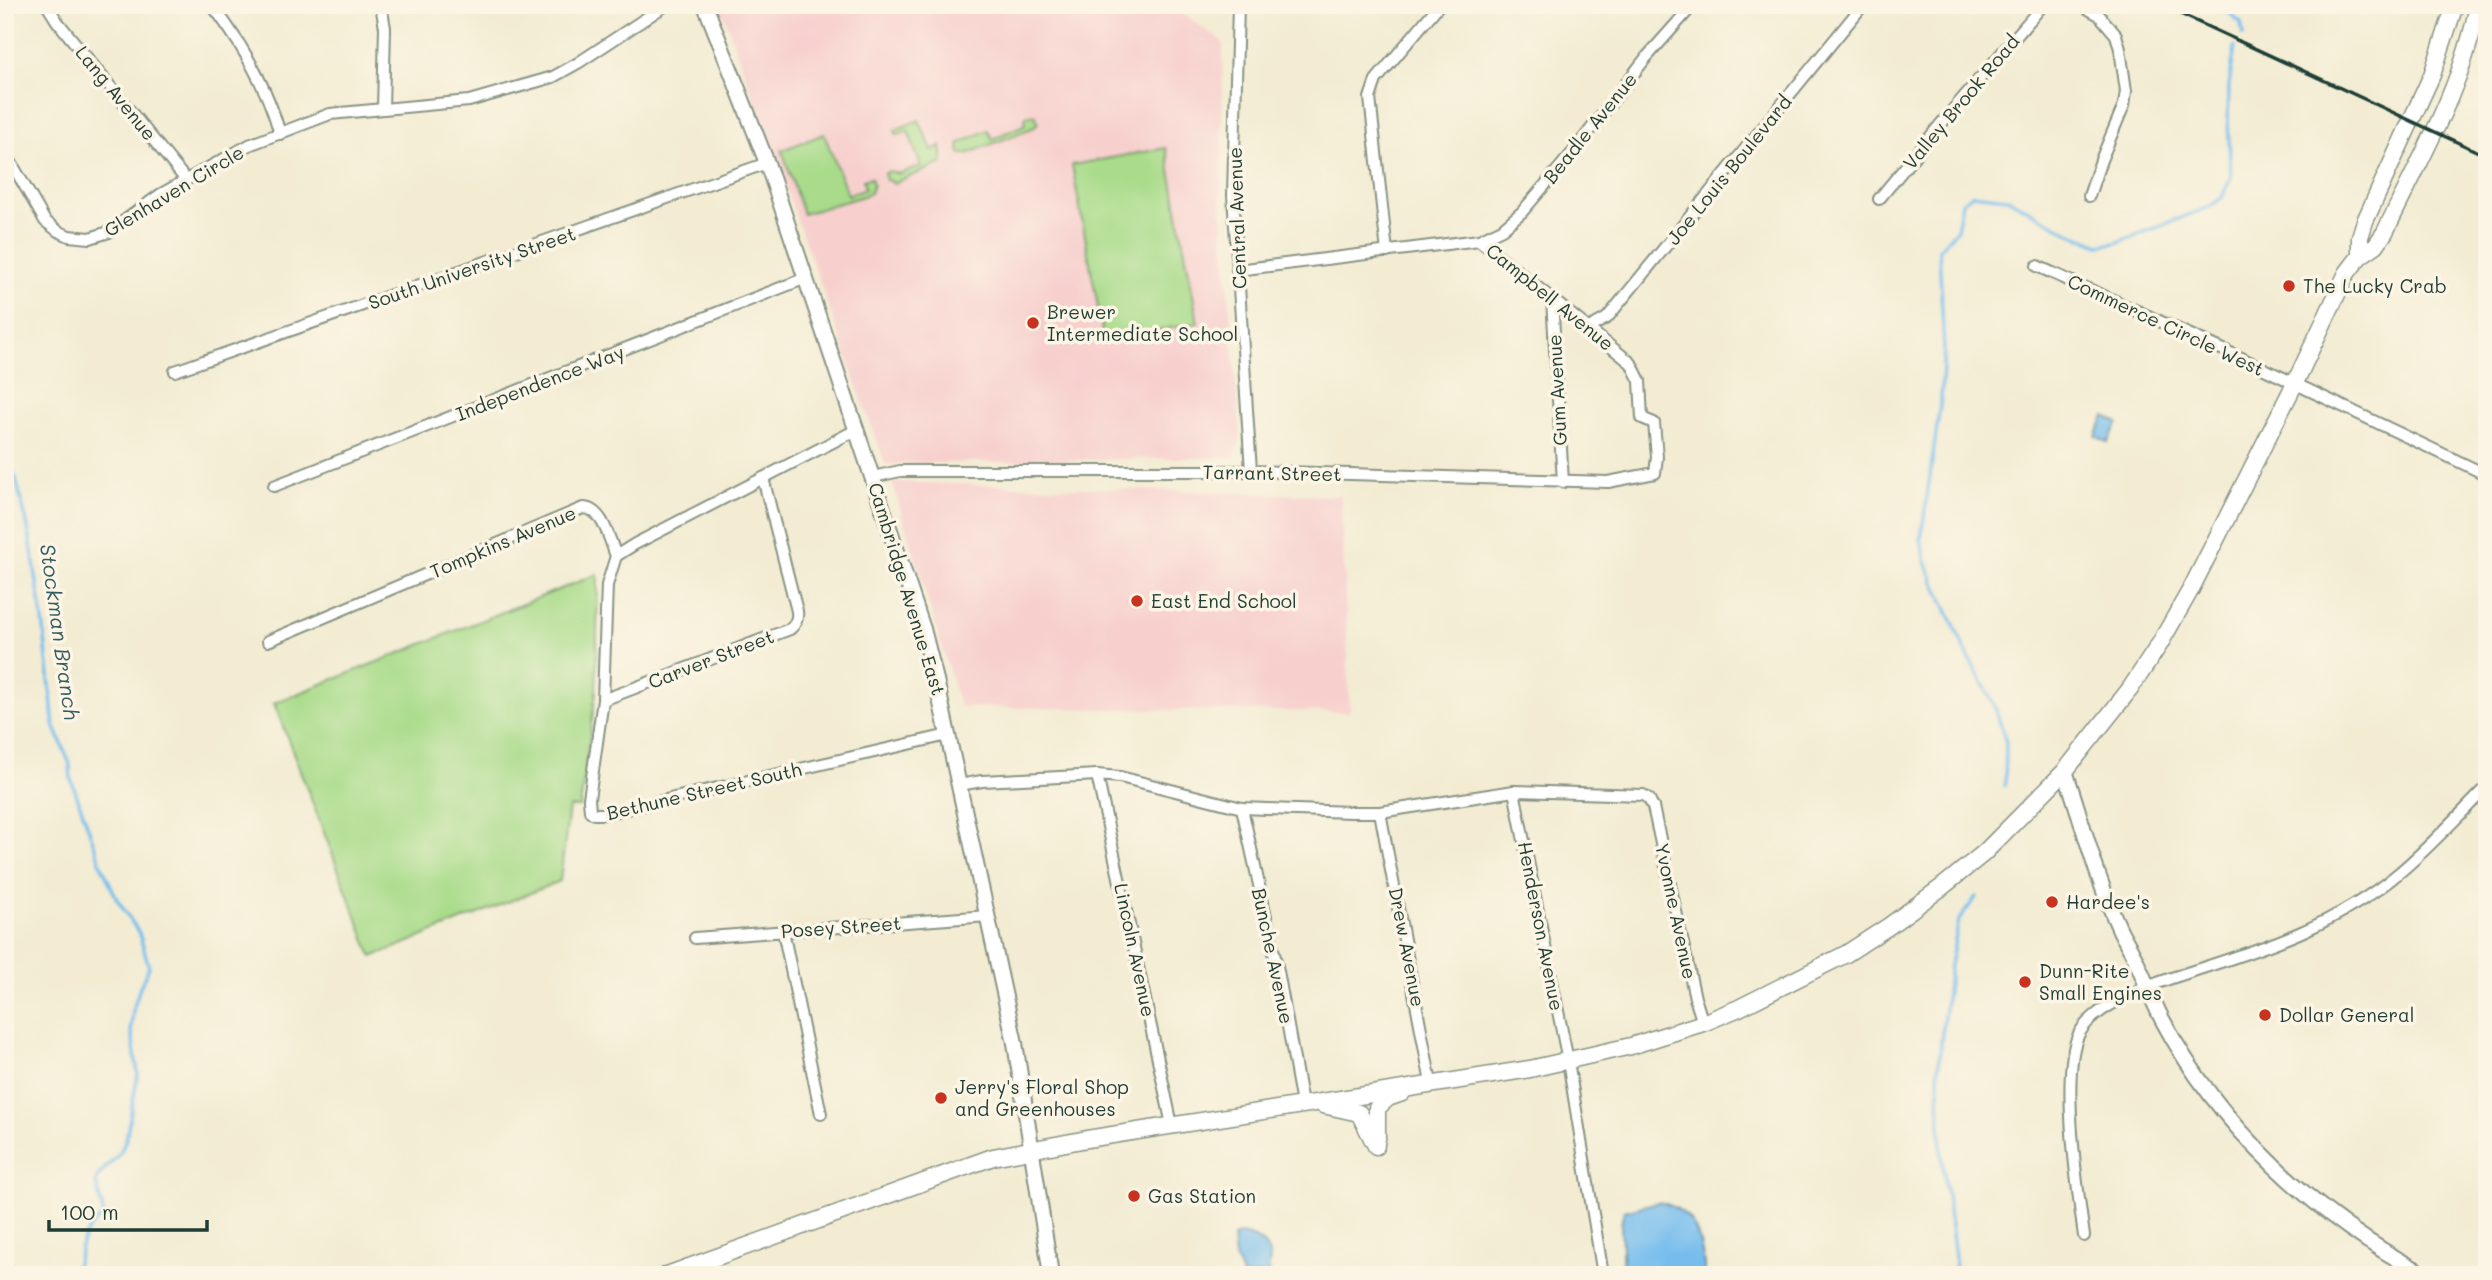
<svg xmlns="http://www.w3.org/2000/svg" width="2492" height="1280" viewBox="0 0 2492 1280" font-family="Mali,sans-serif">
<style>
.built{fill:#f7d0ce}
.green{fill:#a9db8a;stroke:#648c5f;stroke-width:2}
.water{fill:#76bdee;stroke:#4a7d91;stroke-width:2}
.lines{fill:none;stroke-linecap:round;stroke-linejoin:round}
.stream{stroke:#76bdee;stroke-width:3.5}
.minor-casing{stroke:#899484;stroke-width:14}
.major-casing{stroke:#899484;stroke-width:18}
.highway-casing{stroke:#899484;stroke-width:19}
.minor{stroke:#fff;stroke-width:10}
.major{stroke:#fff;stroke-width:14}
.highway{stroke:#fff;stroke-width:16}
.rail{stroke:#1f3d34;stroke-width:3.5}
.poi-dot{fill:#c8321e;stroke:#fcf5e5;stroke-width:2.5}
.labels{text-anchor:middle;stroke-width:7;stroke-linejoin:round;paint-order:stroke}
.street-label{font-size:19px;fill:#1f3d34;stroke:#fcf5e5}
.poi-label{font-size:19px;fill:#1f3d34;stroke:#fcf5e5;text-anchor:start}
.water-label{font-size:21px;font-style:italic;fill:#355d62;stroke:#fcf5e5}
</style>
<rect width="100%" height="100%" fill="#fcf5e5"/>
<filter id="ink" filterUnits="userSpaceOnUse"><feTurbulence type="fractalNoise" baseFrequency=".0143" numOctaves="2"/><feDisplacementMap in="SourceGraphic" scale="14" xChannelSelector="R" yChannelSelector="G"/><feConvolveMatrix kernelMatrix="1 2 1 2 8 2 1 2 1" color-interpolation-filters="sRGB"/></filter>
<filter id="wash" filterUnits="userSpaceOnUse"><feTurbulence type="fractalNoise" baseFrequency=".00686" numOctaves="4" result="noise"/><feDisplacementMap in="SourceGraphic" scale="28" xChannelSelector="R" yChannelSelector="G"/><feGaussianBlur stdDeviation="1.57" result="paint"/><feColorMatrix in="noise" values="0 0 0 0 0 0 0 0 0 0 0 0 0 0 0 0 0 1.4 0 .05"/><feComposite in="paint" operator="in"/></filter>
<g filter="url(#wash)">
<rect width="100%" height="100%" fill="#f3ecd3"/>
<g class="built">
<polygon points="720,5 1171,5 1223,42 1221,205 1241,441 1235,457 885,464"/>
<polygon points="892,482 1341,496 1350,712 960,707"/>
</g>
<g class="green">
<polygon points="1035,115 1038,122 1035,127 967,154 961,154 959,151 960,143 988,130 992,139 1024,125 1026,116"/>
<polygon points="919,120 932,150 941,146 943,163 894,183 886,180 884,174 889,171 900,174 921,166 908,131 897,135 895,130"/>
<polygon points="824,134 848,195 865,189 863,180 871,178 873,184 870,193 863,196 803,214 782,150"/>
<polygon points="1166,148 1198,323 1104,340 1072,165"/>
<polygon points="598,574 596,692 580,807 569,807 560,881 372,957 274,703"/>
</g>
<g class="water">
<polygon points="2105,416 2118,423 2108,443 2096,436"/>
<path d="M1658 1202C1696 1209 1702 1240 1705 1275H1623L1621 1224 1624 1211Z"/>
<path d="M1241 1234C1255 1237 1267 1241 1270 1258 1270 1263 1268 1269 1268 1275H1242L1235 1257 1233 1237Z"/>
</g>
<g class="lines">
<g class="stream">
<polyline points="2220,5 2241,23 2243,35"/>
<path d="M5 457 16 479 29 532 43 620 54 725 70 764 71 779 101 864 117 899 139 933 149 967 140 987 133 1010 131 1029 138 1074 126 1139 120 1153 98 1176 96 1182 104 1216C81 1229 80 1252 74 1275"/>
<polyline points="2005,786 2006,742 1995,707 1968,656 1932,577 1926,562 1921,539 1941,398 1944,351 1939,250 1957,229 1962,203 1972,194 2007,198 2069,233 2100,245 2116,243 2209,207 2222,198 2231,177 2228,121 2229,85 2235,47"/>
<polyline points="1955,1275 1955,1257 1941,1150 1938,1070 1950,965 1959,920 1976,897"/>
</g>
</g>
</g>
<g filter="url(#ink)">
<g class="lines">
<defs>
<g id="minor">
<polyline points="47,5 57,21 186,180"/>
<path d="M212 5C242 44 267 86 280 134"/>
<polyline points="381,5 385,28 383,109"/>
<polyline points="1238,5 1233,195 1251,471"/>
<polyline points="2081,5 2099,15 2116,35 2120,49 2126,91 2124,105 2101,160 2089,196"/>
<polyline points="5,152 45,221 58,231 69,236 90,238 109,232 161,194 249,145 330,114 469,101 553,77 578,63 666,5"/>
<polyline points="1879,199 1945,119 2043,5"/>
<polyline points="1479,240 1502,229 1522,212 1574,151 1645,59 1693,5"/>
<polyline points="1387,252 1370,98 1376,80 1439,5"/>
<polyline points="2037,266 2237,356 2487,475"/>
<polyline points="1552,299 1563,482"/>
<polyline points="1589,328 1607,318 1863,5"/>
<polyline points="175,371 767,163"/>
<polyline points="873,477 900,471 1251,471 1608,482 1655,473 1657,457 1654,423 1642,418 1640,381 1631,363 1479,240 1237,270"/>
<polyline points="274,486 806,278"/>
<polyline points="616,556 607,585 603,700 589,799 590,811 594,814 605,814 948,735"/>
<polyline points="616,556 635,544 858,429"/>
<path d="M268 641 583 508C603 508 610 541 616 556"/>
<path d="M603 700 790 629C796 624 798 618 797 611L763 478"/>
<polyline points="1097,775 1172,1125"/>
<polyline points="959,785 982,781 1097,775 1120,777 1242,808 1351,812 1380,812 1514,791 1643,795 1649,799 1653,807 1695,998 1703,1023"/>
<polyline points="1514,791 1568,1061 1603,1275"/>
<polyline points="1242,808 1278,971 1302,1104"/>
<polyline points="1380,812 1431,1083"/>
<polyline points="783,931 821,1114"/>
<polyline points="695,938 988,916"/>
<path d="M2084 1236C2078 1192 2059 1068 2080 1032 2098 1002 2158 982 2190 972 2265 948 2339 924 2400 872 2431 846 2458 816 2487 787"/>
</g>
<g id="major">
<polyline points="705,5 767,163 923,629 936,680 1015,1043 1051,1275"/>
<path d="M2065 771C2083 823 2096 878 2119 928 2124 939 2131 949 2136 960 2145 980 2152 1000 2162 1019 2219 1127 2318 1219 2426 1275"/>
</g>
<g id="highway">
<polyline points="2360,256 2360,237 2365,221 2432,75 2455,5"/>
<polyline points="1323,1105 1359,1113 1376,1146"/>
<polyline points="1377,1140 1377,1108 1388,1098 1402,1093"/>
<path d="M667 1275 993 1157 1087 1139 1530 1069 1631 1046 1703 1023 1739 1008 1846 954 1889 926 1942 887 1984 853 2065 771 2130 689 2159 645 2191 589 2294 385 2347 273 2360 256 2376 245 2385 232C2420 159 2463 86 2478 5"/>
</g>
</defs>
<use href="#minor" class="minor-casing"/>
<use href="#major" class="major-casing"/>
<use href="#highway" class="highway-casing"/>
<use href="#minor" class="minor"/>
<use href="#major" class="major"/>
<use href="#highway" class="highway"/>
<polyline class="rail" points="2161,5 2487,156"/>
</g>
</g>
<g class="poi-dot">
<circle cx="2289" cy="286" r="7"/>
<circle cx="1033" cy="323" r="7"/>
<circle cx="1137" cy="601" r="7"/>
<circle cx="2052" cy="902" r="7"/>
<circle cx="2025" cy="982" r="7"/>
<circle cx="2265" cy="1015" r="7"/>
<circle cx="941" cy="1098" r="7"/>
<circle cx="1134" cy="1196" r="7"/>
</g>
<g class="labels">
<g class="street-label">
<text transform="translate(116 93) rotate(51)" y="7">Lang Avenue</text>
<text transform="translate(1961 102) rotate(-50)" y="7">Valley Brook Road</text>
<text transform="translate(1590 128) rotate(-51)" y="7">Beadle Avenue</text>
<text transform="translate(1729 170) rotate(-51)" y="7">Joe Louis Boulevard</text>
<text transform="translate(174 191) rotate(-31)" y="7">Glenhaven Circle</text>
<text transform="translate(1237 218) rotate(-92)" y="7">Central Avenue</text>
<text transform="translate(472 268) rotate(-19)" y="7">South University Street</text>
<text transform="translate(1550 297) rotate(39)" y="7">Campbell Avenue</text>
<text transform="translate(2166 325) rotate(25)" y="7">Commerce Circle West</text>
<text transform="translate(540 383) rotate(-21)" y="7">Independence Way</text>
<text transform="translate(1557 390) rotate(-93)" y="7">Gum Avenue</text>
<text transform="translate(1272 473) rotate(1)" y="7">Tarrant Street</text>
<text transform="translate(503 542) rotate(-23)" y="7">Tompkins Avenue</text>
<text transform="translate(907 589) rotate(73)" y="7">Cambridge Avenue East</text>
<text transform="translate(711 659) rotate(-21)" y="7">Carver Street</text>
<text transform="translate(704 791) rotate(-13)" y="7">Bethune Street South</text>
<text transform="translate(1676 911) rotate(78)" y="7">Yvonne Avenue</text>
<text transform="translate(1541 926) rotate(79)" y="7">Henderson Avenue</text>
<text transform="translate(841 927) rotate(-4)" y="7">Posey Street</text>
<text transform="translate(1407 947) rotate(79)" y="7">Drew Avenue</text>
<text transform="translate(1135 950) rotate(78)" y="7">Lincoln Avenue</text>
<text transform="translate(1273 956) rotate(78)" y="7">Bunche Avenue</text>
</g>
<g class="poi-label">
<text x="2303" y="293">The Lucky Crab</text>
<text x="1047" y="319">Brewer<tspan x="1047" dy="22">Intermediate School</tspan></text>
<text x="1151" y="608">East End School</text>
<text x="2066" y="909">Hardee's</text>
<text x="2039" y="978">Dunn-Rite<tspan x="2039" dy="22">Small Engines</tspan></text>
<text x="2279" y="1022">Dollar General</text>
<text x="955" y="1094">Jerry's Floral Shop<tspan x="955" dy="22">and Greenhouses</tspan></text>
<text x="1148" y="1203">Gas Station</text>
</g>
<g class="water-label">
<text transform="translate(59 632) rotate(82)" y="7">Stockman Branch</text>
</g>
</g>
<rect width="2492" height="1280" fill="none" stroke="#fcf5e5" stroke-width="28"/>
<path d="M49 1220v10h158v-10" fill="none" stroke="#1f3d34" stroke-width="3.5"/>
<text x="60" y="1220" font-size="21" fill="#1f3d34" stroke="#fcf5e5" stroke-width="5" paint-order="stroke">100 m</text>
</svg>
